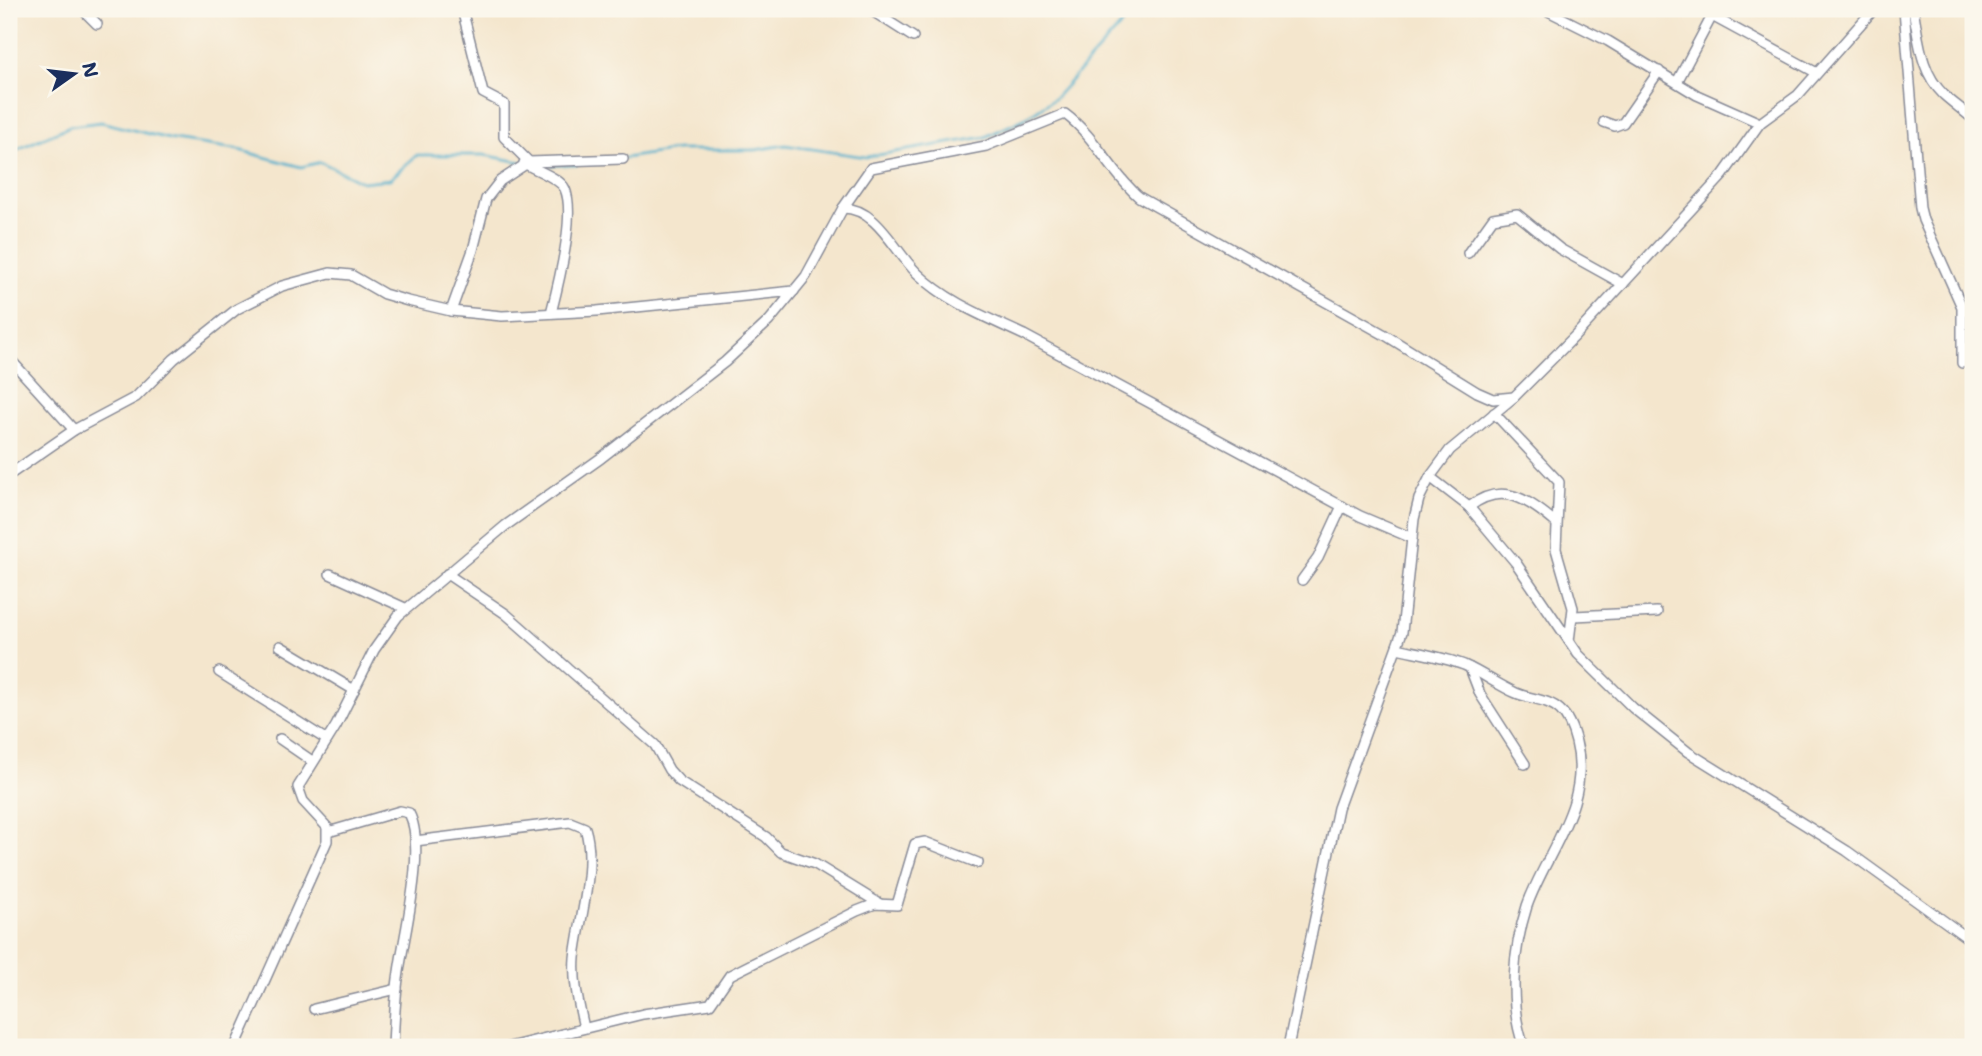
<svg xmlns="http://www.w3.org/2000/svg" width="1982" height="1056" viewBox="0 0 1982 1056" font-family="'Shantell Sans',sans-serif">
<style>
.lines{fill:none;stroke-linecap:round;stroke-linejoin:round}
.stream{stroke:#4eafcd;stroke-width:2.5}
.minor-casing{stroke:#888a96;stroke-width:12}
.minor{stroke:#fff;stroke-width:9}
</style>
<rect width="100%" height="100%" fill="#fbf7ec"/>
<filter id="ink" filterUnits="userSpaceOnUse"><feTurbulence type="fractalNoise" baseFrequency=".0143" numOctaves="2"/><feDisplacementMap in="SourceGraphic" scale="14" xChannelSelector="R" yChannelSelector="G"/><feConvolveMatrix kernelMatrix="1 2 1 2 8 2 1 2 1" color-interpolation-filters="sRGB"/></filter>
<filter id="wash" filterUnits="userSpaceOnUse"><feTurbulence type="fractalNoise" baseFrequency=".00686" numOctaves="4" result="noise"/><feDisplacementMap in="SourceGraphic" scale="28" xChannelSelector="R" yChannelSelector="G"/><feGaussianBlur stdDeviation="1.57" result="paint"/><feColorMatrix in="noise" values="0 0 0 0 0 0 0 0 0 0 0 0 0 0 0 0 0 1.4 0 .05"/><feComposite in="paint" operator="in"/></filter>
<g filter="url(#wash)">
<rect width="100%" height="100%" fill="#f4e6cd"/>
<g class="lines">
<g class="stream">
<polyline points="9,153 70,126 101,122 173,140 235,149 301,167 321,162 362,182 390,179 417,155 484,155 521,162"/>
<polyline points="625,158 677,150 755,150 785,145 866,157 985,137 1024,119 1054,99 1136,9"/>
<polyline points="552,165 577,165"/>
</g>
</g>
</g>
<g filter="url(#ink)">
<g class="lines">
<defs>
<g id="minor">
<polyline points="82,9 97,24"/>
<polyline points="462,9 483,93 504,104 504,137 529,162"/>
<polyline points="869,9 913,37"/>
<polyline points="1544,9 1608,41 1697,95 1760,123"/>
<polyline points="1904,9 1920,208 1923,220 1962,307 1962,363"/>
<path d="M1913 9C1919 39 1920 72 1944 95 1953 103 1964 111 1973 119"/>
<polyline points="1677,82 1712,16 1817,73"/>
<polyline points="1604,122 1615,126 1623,123 1659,71"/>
<path d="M524 163C535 170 560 178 565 189 576 214 558 286 551 313"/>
<path d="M843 208C877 208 895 252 917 273 948 303 986 317 1024 335L1360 516 1412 538"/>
<polyline points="1468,253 1493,218 1517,214 1560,249 1623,284"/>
<polyline points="451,311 473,250 486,199 500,181 529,162 623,159"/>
<polyline points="9,358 74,430"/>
<polyline points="1494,413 1559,482 1556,549 1573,608 1569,641"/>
<polyline points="9,475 74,430 136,397 174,359 237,309 282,286 330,273 351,275 384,294 408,301 451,311 502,316 597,311 794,291"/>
<polyline points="1430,477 1469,507 1516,563 1578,654 1633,708 1688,752 1847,851 1973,942"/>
<path d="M1469 507C1502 481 1528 499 1556 523"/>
<polyline points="330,574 405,608"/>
<polyline points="447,574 506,614 655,745 669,770 679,781 766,837 781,852 815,864 880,904"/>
<polyline points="1302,580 1318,558 1342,506"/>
<polyline points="1574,616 1657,612"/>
<polyline points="280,646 354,690"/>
<path d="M1397 648C1419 653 1444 657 1464 665 1482 673 1498 685 1516 693 1529 699 1549 699 1560 710 1569 718 1573 730 1576 742 1592 803 1546 852 1527 906 1513 950 1508 1003 1524 1047"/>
<polyline points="1470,668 1480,694 1525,764"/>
<polyline points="219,672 327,740"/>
<polyline points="280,739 312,761"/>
<path d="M328 832 400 811 409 813C427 847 404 934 399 972 395 997 394 1022 393 1047"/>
<path d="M415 841 570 822 585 828C597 866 579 919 575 958 573 982 579 1005 584 1028"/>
<polyline points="314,1009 397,989"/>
<path d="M235 1047 327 841V827L303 801 298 787 336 726 374 650 398 616 505 526 601 458 725 362 769 321 806 276 843 208 871 168 986 146 1065 114C1096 137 1111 173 1139 197L1385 335 1477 392 1493 399 1514 397"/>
<polyline points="509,1047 643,1014 710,1004 730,975 857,911 875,904 897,905 915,844 925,842 978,863"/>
<polyline points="1288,1047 1338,808 1402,632 1414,519 1419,499 1430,477 1450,450 1514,397 1575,336 1723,175 1760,123 1798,95 1874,9"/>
</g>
</defs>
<use href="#minor" class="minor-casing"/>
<use href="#minor" class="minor"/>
</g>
</g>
<rect width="1982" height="1056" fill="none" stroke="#fbf7ec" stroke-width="35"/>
<g transform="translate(74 74) rotate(76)" stroke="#fbf7ec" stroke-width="5" paint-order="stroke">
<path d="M0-5L12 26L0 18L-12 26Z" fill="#1b2f5e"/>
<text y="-10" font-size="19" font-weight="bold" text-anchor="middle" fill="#1b2f5e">N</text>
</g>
</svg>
